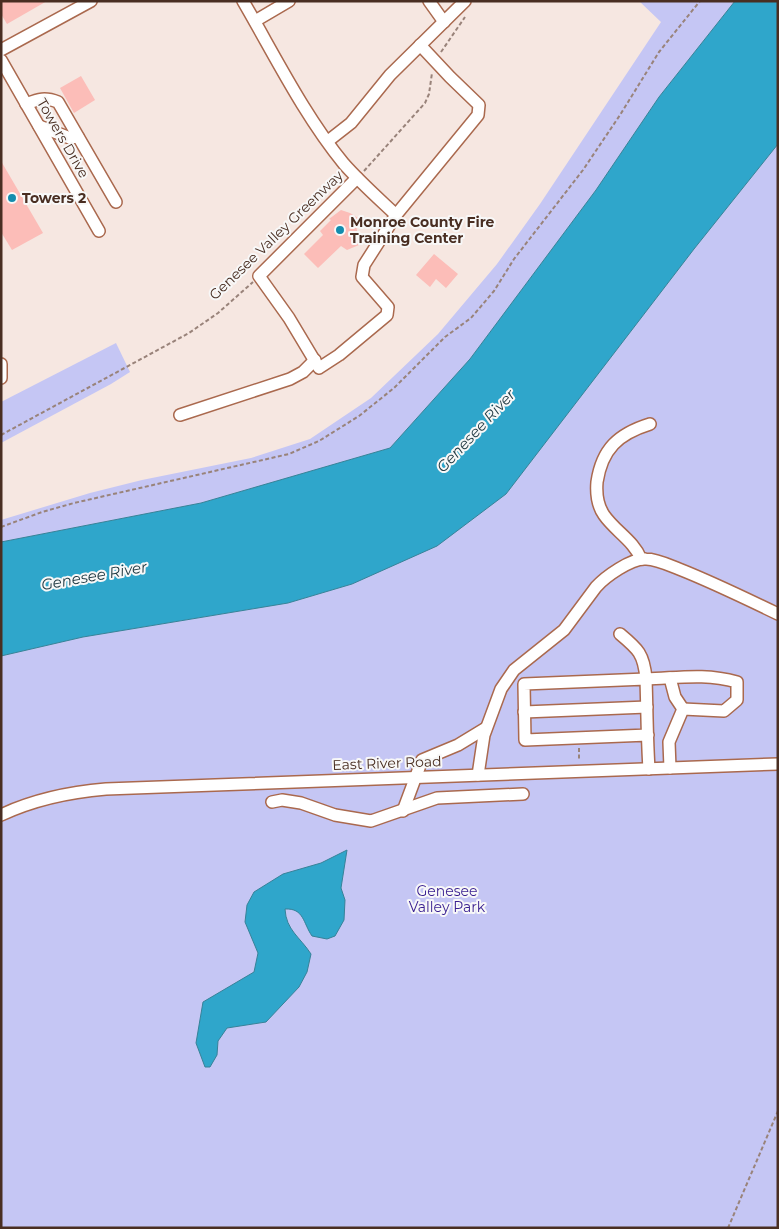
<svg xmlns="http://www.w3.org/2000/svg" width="779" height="1229" viewBox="0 0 779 1229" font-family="Montserrat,sans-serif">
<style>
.green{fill:#c5c6f4}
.water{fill:#2fa6cb;stroke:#378298}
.building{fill:#fcbdb8}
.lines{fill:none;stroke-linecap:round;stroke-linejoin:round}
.minor-casing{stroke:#aa694e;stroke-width:14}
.path{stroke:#99837a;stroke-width:2;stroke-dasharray:4 2.5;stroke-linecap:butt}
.minor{stroke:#fff;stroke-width:11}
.poi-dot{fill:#138cae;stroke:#f8f8f8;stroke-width:2}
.labels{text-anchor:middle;stroke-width:4;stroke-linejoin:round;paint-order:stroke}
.street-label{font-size:14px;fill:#492e22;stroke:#f8f8f8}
.poi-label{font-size:14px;font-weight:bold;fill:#492e22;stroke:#f8f8f8;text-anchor:start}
.park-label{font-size:14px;fill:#381e90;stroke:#f8f8f8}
.water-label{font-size:15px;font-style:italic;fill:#223b44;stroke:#f8f8f8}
</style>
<rect width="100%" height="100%" fill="#f6e7e1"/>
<g class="green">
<polygon points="639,1 735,1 659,97 596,190 470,359 390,448 201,503 1,542 1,520 90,493 142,480 251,458 310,439 371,398 438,334 497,264 540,204 661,22"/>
<polygon points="778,144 778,1228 1,1228 1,656 83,637 288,603 352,584 506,494 694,249"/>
<polygon points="116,343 130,372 111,384 1,443 1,402"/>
</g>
<g class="water">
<polygon points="735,1 778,1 778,144 694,249 506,494 437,546 352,584 288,603 83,637 1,656 1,542 201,503 390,448 470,359 596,190 659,97"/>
<path d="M347 850 341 888 345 900 344 920 335 936 327 939 312 936C303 923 304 908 285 909 286 930 300 937 311 954L307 972 299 987 266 1022 227 1028 218 1041 217 1055 210 1067H205L196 1043 203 1002 254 972 258 953 245 922 247 905 254 892 283 874 321 863Z"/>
</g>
<g class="building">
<polygon points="1,1 47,1 7,24 1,14"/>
<polygon points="81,76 95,100 74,113 60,88"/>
<polygon points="1,161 43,233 12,250 1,232"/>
<polygon points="341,210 350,213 358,218 355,221 358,235 356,242 359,245 347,250 341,246 318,268 304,254 323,235 320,231 331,220 329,219"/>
<polygon points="434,254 458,274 446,288 436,279 430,287 416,275"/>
</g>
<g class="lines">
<defs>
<g id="minor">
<path d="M243 1C275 56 304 115 344 164 360 182 378 198 396 215"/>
<polyline points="429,1 444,22"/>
<polyline points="255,21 289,1"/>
<polyline points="1,50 91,1"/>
<polyline points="1,60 99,231"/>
<path d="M26 104C39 99 45 97 58 102L116 202"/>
<polyline points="39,126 70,138 78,137"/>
<polyline points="328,141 351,123 390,75 465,1"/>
<polyline points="357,178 259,276 289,318 319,368 339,355 387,315 388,307 362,277 364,265 396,215 478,115 479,105 450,77 420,45"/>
<polyline points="1,364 1,378"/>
<polyline points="180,415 290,379 303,372 315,360"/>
<path d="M641 559C634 541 615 531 604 515 597 505 596 494 597 482 602 449 618 434 650 424"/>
<path d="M620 634C638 649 644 654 646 679 679 678 704 673 737 682V700L724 711 683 709 669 742 670 768"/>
<polyline points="670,678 675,697 683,709"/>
<polyline points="524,712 647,707"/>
<path d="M648 735 525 740 524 684 646 679C647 709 647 739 649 769"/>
<path d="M478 775 484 735 501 689 514 670 564 630 596 587C605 577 631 558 646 559 656 559 669 565 679 569 712 582 745 598 778 614"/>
<polyline points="272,802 282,800 301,803 335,815 371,821 437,798 523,794"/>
<polyline points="403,811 422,760 458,745 486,728"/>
<path d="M1 815C35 799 70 792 106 789L778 764"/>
</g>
</defs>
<use href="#minor" class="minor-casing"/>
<g class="path">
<polyline points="441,52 465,17"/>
<polyline points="364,171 425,103 429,94 432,73"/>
<polyline points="1,435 189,333 218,313 253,282"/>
<polyline points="1,527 42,512 74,503 289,454 319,441 359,416 394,388 445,337 471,318 494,291 514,259 583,170 620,115 659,52 700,1"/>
<polyline points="579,748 579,761"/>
<polyline points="728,1228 778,1111"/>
</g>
<use href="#minor" class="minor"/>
</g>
<g class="poi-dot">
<circle cx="12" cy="198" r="5"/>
<circle cx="340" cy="230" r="5"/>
</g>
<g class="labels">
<g class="street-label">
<text transform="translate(63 138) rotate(60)" y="5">Towers Drive</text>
<text transform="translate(276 235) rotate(-44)" y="5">Genesee Valley Greenway</text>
<text transform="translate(387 763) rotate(-2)" y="5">East River Road</text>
</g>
<g class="poi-label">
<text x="22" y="203">Towers 2</text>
<text x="350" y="227">Monroe County Fire<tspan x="350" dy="16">Training Center</tspan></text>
</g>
<g class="park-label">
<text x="447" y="896">Genesee<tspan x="447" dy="16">Valley Park</tspan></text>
</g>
<g class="water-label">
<text transform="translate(476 431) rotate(-47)" y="5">Genesee River</text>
<text transform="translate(94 576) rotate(-10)" y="5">Genesee River</text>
</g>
</g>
<rect width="779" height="1229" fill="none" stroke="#492e22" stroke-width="5"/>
</svg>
